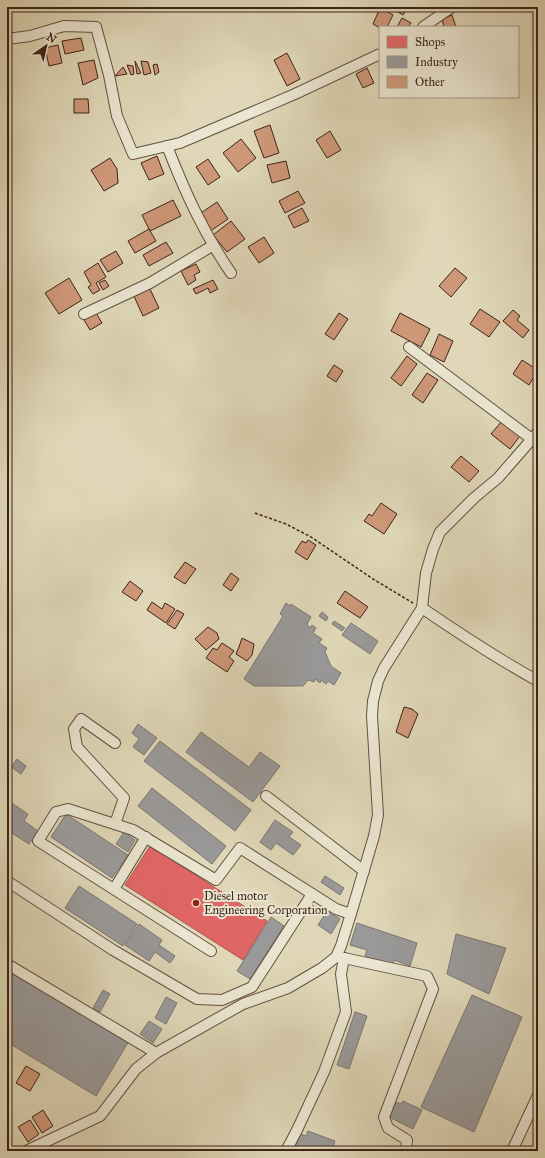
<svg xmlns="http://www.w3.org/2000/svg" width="545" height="1158" viewBox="0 0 545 1158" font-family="'IM FELL Great Primer',serif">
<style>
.shops{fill:#e06666;stroke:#af524f}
.industry{fill:#999;stroke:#7d7673}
.building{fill:#ce9878;stroke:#3c2319}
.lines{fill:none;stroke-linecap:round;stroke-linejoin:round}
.minor-casing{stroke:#655040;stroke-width:12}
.path{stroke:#3c2319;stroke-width:1.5;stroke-dasharray:3 2;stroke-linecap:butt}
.minor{stroke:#eae5d0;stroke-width:10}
.poi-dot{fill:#8f2418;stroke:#eae5d0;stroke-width:1.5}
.labels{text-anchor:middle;stroke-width:4;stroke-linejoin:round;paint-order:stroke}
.poi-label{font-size:12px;fill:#3c2319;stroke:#eae5d0;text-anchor:start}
</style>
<rect width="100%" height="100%" fill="#dfd7b7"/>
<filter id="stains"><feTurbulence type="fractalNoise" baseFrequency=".005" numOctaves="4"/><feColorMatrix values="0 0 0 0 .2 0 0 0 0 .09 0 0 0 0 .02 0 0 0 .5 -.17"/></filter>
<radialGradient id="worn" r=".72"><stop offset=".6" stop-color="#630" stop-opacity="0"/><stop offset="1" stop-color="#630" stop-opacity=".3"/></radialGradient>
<polygon class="shops" points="150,846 267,921 243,960 125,885"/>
<g class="industry">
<polygon points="286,603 290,606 291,604 311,617 307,624 310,628 312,625 316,628 313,633 322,639 319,643 327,648 325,652 331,666 341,673 334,685 328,681 326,684 321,680 320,683 315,679 314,682 308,680 303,686 254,686 244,679 283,616 280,614"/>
<polygon points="322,612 328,617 326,621 319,616"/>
<polygon points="334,621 345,628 342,631 332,624"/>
<polygon points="351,623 378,641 370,654 342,635"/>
<polygon points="138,724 157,738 144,755 133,747 139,739 132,733"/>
<polygon points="201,732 249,767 260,752 280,766 253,802 186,752"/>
<polygon points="160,741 251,810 235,831 144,761"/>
<polygon points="17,759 26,766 21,774 11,767"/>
<polygon points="152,788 226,846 212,864 138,806"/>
<polygon points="7,800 28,814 24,821 38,831 29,844 7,830"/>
<polygon points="66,814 128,855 112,878 51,837"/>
<polygon points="275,820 293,832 289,837 301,845 293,855 276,843 271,850 260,842"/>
<polygon points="124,832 135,840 128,852 116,844"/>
<polygon points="325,876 344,888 340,895 321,882"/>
<polygon points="79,886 137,924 123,946 65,908"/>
<polygon points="327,911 340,919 331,934 318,925"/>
<polygon points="271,917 284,926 250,979 237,971"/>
<polygon points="357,923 417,943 410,966 394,960 393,966 365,956 367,950 350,945"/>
<polygon points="139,924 162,940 159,945 175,956 170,963 155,952 149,961 125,945"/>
<polygon points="456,934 506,948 489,994 447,974"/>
<polygon points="7,967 129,1041 96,1096 7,1042"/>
<polygon points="103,990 110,994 100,1012 93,1008"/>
<polygon points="472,995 522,1017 474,1132 421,1107"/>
<polygon points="166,997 177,1003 166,1024 155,1018"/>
<polygon points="355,1012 367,1016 349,1069 337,1065"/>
<polygon points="149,1021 162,1029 153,1043 140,1034"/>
<polygon points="403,1101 422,1110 413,1129 389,1117 396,1102 401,1104"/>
<polygon points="308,1131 335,1141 332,1151 294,1151 300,1134 306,1136"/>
</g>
<g class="building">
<polygon points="120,7 133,7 122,10"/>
<polygon points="390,7 408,7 403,15"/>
<polygon points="380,8 393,15 387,27 380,28 373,24"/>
<polygon points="452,15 456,27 444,27 442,19"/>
<polygon points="402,18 411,23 408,27 397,27"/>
<polygon points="81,38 84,50 65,54 62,41"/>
<polygon points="58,45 62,63 49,66 45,48"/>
<polygon points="287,53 300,79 287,86 274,60"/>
<polygon points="94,60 98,78 83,85 78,63"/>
<polygon points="135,61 141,73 137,74"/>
<polygon points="141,61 148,62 151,73 144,75"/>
<polygon points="157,64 159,72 155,75 153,65"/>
<polygon points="127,65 133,66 134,74 131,75"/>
<polygon points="123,67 127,74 115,76"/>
<polygon points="367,68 374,83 363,88 356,74"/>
<polygon points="74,99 88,99 89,113 74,113"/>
<polygon points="270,125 279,153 264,158 254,131"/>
<polygon points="330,131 341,150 327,158 316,140"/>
<polygon points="241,139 256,158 238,172 223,153"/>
<polygon points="157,156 164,174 149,180 141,163"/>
<polygon points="110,158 117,169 118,183 104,191 91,170"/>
<polygon points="208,159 220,177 208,185 196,167"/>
<polygon points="286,161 290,178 272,183 267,165"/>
<polygon points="298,191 305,203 285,213 279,201"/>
<polygon points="173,200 181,216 150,231 142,215"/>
<polygon points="217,202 228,219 209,232 198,215"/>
<polygon points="302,208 309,221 294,228 288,216"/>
<polygon points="231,221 245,239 227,252 213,235"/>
<polygon points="149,229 156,241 135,253 128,241"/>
<polygon points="264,237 274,253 259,263 248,247"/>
<polygon points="166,242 173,253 149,266 143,255"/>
<polygon points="116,251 123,263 108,272 100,260"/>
<polygon points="98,263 106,277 96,283 100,290 93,294 88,287 91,285 84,272"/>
<polygon points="196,264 200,272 194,275 196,280 188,285 181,271"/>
<polygon points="455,268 467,278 451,297 439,286"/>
<polygon points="69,278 82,300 59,314 45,293"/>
<polygon points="105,280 109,286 103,290 99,283"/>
<polygon points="213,280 218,289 210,293 208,288 196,294 193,289"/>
<polygon points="149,287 159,308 143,316 133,294"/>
<polygon points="480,309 500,322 489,337 470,324"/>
<polygon points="513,310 520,316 517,320 529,330 523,338 503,321"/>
<polygon points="96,313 102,323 90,330 84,320"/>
<polygon points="339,313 348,319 334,340 325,334"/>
<polygon points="400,313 430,329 421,347 391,331"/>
<polygon points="439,334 453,341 444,362 430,355"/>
<polygon points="407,356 417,364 401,386 391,378"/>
<polygon points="522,360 538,370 529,385 513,374"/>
<polygon points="334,365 343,371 336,382 327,376"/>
<polygon points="7,371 11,374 12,380 7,382"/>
<polygon points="427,373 438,380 423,403 412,395"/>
<polygon points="502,421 520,436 510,449 491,434"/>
<polygon points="461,456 479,471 469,482 451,467"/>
<polygon points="381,503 397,514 384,534 364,521 369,514 372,516"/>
<polygon points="308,540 316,545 307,560 295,552 302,541 306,543"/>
<polygon points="185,562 196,569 185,584 174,577"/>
<polygon points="231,573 239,579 231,591 223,585"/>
<polygon points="130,581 143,591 136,601 122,592"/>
<polygon points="345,591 368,607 360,618 337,603"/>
<polygon points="152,602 162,609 165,603 175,609 166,623 147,610"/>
<polygon points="177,610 184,614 175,629 167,624"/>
<polygon points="208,627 217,633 219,639 206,650 195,639"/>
<polygon points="242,638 254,644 252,655 247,661 236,654 239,647"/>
<polygon points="222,643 234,651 229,657 234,661 227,672 206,658 213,648 217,650"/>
<polygon points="404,707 412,709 418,714 408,738 396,732"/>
<polygon points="26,1066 40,1074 30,1091 16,1083"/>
<polygon points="43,1110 53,1126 42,1133 32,1117"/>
<polygon points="30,1120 39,1134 28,1142 18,1127"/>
</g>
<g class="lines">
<defs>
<g id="minor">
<polyline points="423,27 452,7"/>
<polyline points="7,39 30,36 64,26 96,27 109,75 117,116 133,154 180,143 295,94 380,54"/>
<path d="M167 146C185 192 203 232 231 273"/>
<polyline points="84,314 150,283 212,246"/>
<polyline points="409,347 537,443"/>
<path d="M422 608C460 634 498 659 538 681"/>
<polyline points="115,743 81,719 74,729 77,747 124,798 115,824"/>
<polyline points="266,796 364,871"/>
<polyline points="7,881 113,950 197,999 222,1000 252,987 312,894"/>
<polyline points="114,889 146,837"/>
<polyline points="211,951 38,841 56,812 68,809 133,830 216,880 240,848 336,909 351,914"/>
<polyline points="336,957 344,958 427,976 433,989 384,1117 388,1128 407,1140 406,1151"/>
<polyline points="7,964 156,1053"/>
<polyline points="26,1151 100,1116 136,1069 156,1053 243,1004 288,988 322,968 336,957 341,946 353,907 374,836 378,815 372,716 373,701 378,681 384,668 422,608 426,573 433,549 440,532 474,498 498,478 538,432"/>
<polyline points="286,1151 297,1130 324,1072 346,1012 341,974 344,958"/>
<polyline points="512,1151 538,1095"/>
</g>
</defs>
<use href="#minor" class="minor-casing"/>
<polyline class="path" points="255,513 286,524 311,537 373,579 413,603"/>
<use href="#minor" class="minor"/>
</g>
<circle class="poi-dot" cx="196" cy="903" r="4"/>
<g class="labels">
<g class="poi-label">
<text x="204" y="900">Diesel motor<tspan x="204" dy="14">Engineering Corporation</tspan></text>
</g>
</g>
<rect width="545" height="1158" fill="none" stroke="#dfd7b7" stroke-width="24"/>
<rect x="8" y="8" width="529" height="1142" fill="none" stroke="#3c2319" stroke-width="2"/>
<rect x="12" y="12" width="521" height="1134" fill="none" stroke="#3c2319"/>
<rect x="379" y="26" width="140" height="72" fill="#eae5d0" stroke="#a49787"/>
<rect x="387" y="36" width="20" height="12" fill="#e06666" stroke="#a49787"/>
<text x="415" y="46" font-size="12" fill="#3c2319">Shops</text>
<rect x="387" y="56" width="20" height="12" fill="#999999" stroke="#a49787"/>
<text x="415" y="66" font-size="12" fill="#3c2319">Industry</text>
<rect x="387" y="76" width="20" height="12" fill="#ce9878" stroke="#a49787"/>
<text x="415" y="86" font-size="12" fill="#3c2319">Other</text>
<g transform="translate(46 46) rotate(34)" stroke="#eae5d0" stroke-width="3" paint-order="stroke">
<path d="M0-3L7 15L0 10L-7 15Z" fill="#3c2319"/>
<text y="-6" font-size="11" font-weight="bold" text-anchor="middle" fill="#3c2319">N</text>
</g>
<rect width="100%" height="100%" filter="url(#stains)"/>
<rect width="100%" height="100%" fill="url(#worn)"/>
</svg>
